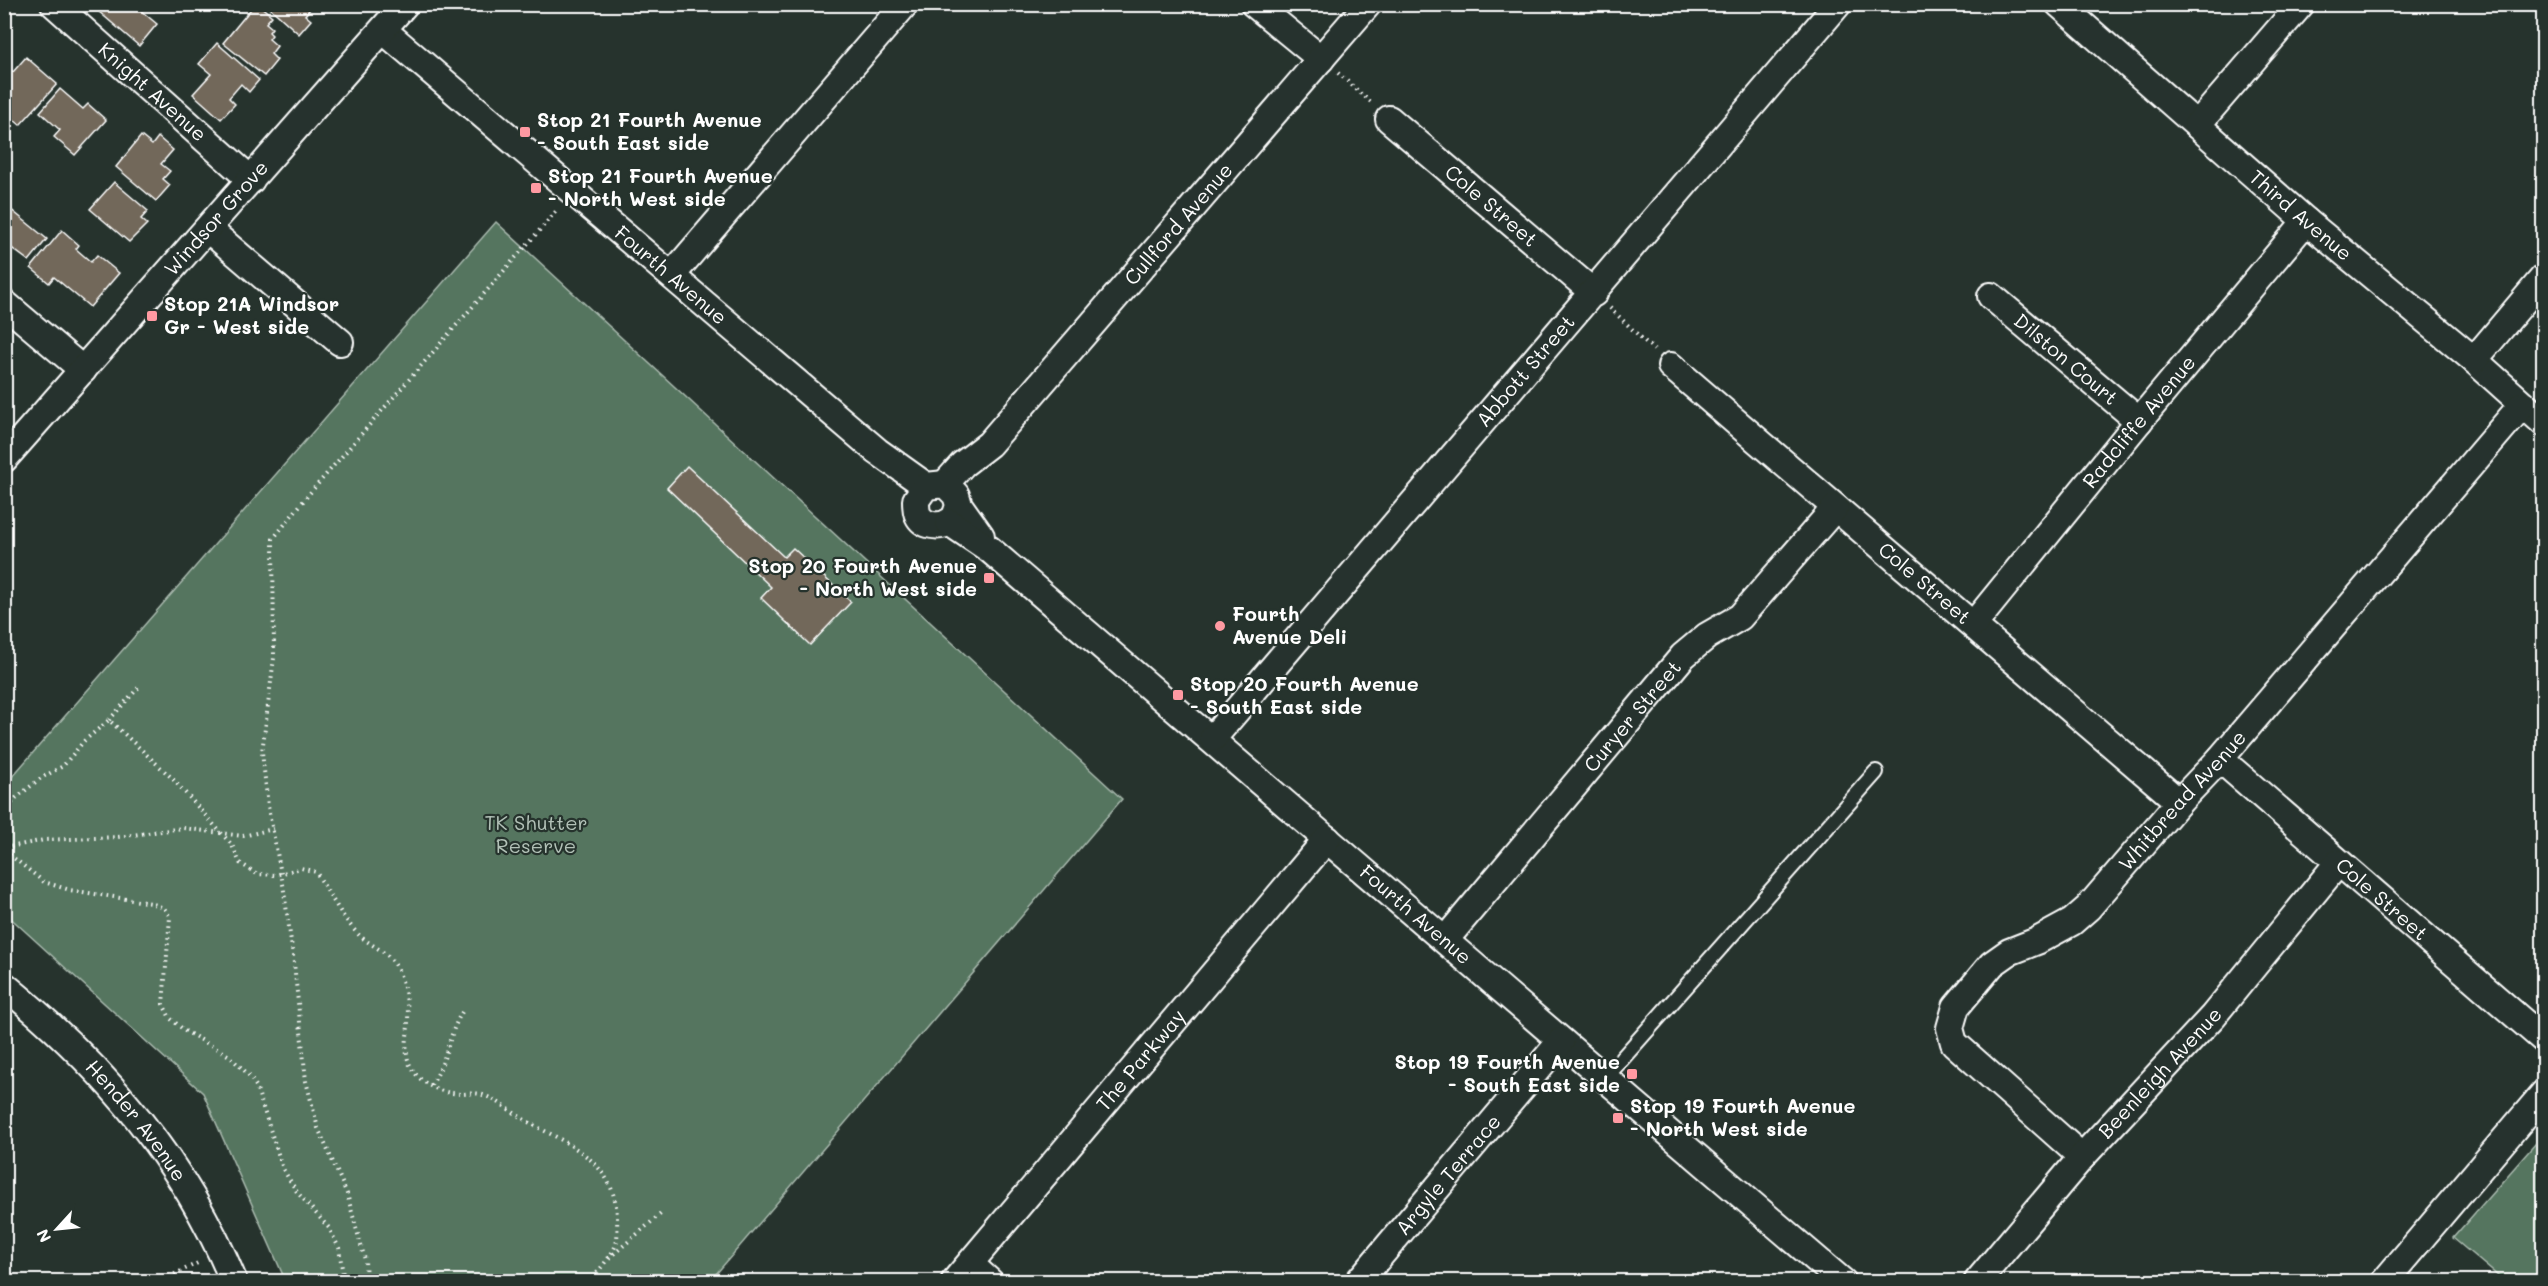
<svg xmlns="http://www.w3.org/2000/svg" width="2548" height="1286" viewBox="0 0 2548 1286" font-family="Mali,sans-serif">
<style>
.green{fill:#54755f;stroke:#aabaaf;stroke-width:1.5}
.building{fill:#72685a;stroke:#fff;stroke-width:1.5}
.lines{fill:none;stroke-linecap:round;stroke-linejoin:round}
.lane-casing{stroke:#fff;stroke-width:18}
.street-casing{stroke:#fff;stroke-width:30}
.path{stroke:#fff;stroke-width:4;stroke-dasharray:1.5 4.5;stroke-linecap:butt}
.lane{stroke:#26332d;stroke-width:14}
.street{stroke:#26332d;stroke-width:26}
.poi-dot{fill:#ff9aa2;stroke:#26332d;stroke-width:2}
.labels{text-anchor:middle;stroke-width:4.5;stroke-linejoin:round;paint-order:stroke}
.street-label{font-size:20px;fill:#fff;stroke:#26332d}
.poi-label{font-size:20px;font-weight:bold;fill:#fff;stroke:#26332d;text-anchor:start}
.park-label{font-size:20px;fill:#b2c1b7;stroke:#26332d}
</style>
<rect width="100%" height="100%" fill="#26332d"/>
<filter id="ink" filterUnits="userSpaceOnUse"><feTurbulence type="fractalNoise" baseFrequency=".0167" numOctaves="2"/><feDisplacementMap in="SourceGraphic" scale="12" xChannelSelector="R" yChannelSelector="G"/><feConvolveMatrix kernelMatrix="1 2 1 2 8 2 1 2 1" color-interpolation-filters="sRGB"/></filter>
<g filter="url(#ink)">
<g class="green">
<polygon points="496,222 1122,799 710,1281 286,1282 203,1093 5,913 4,786"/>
<polygon points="2543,1135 2543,1281 2504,1281 2453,1238"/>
</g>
<g class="building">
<polygon points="133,4 157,24 139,46 91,5"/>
<polygon points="255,4 258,4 272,16 266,23 272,28 269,32 272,35 269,39 277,46 271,54 277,60 264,76 223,43"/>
<polygon points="269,4 314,4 305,15 311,20 299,34 268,6"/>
<polygon points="217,43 259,80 249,92 241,84 229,98 235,104 221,119 193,94 211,74 199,64"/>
<polygon points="26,57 57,84 20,125 4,111 4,65 13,72"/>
<polygon points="60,89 83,109 88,104 106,120 75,155 54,137 60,130 40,112"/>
<polygon points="141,136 152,145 158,137 173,150 161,164 170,171 163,179 170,185 156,201 116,167"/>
<polygon points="114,182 148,211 141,219 147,224 129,242 90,209"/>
<polygon points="4,204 47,239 29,261 5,243"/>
<polygon points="62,230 79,245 76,249 91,262 97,255 119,273 90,307 54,277 49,283 31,268"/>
<polygon points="687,466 784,557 793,548 851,602 810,645 761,598 771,587 667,488"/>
</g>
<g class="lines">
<defs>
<polyline id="lane" points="1604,1079 1876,772"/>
<g id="street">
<path id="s1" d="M54 4 251 180"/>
<polyline points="1254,4 1321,59"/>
<path id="s2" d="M2059 4 2306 221 2474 360 2544 423"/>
<path id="s3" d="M383 30 877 451 926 486"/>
<path id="s4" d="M1389 119 1594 293"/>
<polyline points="2197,125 2301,4"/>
<polyline points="208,229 340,342"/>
<polyline points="672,275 905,4"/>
<path id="s5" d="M1991 296 2139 421"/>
<polyline points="4,303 83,370"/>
<polyline points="2474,360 2544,277"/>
<path id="s6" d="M1671 366C1840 512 2011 656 2179 802"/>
<path id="s7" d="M4 459 405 4"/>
<path id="s8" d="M945 484 963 464 989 444 1368 4"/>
<path d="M959 505C957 511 956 519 949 522 939 528 923 526 918 515 916 511 916 504 916 500L926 486 945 484 956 495 959 505 981 536"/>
<path id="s9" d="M949 522 989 549C1275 791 1557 1039 1843 1282"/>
<path id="s10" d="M1974 624 2139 421 2306 221"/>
<path id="s11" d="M1213 738 1838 4"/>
<path id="s12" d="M2220 759 2544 1040"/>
<path id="s13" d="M1445 940 1683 656 1707 636 1740 617 1835 508"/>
<path id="s14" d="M4 985C105 1068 184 1160 234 1282"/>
<path id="s15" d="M2082 1157 1954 1043 1950 1028 1956 1007 1992 964 2009 952 2037 941 2072 922 2088 908 2179 802 2220 759 2522 405"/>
<polyline points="970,1264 990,1282"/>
<path id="s16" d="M954 1282 1327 839"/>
<path id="s17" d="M1358 1282 1561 1041"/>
<path id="s18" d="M1977 1282 2082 1157 2213 1016 2338 863"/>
<polyline points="2384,1282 2544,1093"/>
</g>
</defs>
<use href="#lane" class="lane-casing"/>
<use href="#street" class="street-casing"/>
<g class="path">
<polyline points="1338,73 1373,104"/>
<polyline points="1610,308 1654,350"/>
<polyline points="109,720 139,687"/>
<path d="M4 812 16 798 41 778 63 766 84 741 109 720 171 777 232 845 240 863 257 874 276 875 301 868 316 872C329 893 342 918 360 936 373 947 389 952 397 968 404 982 409 1006 408 1022 408 1036 403 1053 411 1067 421 1085 441 1093 461 1094 468 1094 476 1092 483 1095 500 1101 514 1114 530 1123 572 1146 615 1162 617 1217 617 1227 619 1240 614 1249 608 1260 598 1271 590 1282"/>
<polyline points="4,845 6,852 44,882 70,890 151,903 164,908 170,917 163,1004 170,1018 185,1031 228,1055 248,1074 256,1086 283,1169 297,1192 329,1228 339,1248 344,1282"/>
<polyline points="5,848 44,840 118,837 183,828 243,836 273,829"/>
<path d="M431 1085C447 1062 448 1035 462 1012"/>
<polyline points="609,1258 663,1212"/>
<polyline points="158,1282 200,1262"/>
<polyline points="366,1282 365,1260 347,1194 318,1128 306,1081 294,963 283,884 268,806 262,752 274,658 273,539 309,494 558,209"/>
</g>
<use href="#lane" class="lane"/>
<use href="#street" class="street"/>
</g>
</g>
<g class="poi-dot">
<rect x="519" y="126" width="12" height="12" rx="3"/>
<rect x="530" y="182" width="12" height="12" rx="3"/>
<rect x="146" y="310" width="12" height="12" rx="3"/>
<rect x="983" y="572" width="12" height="12" rx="3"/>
<circle cx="1220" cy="626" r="6"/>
<rect x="1172" y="689" width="12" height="12" rx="3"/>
<rect x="1626" y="1068" width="12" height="12" rx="3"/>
<rect x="1612" y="1112" width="12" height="12" rx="3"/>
</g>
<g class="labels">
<g class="street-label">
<text dy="7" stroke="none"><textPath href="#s1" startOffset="132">Knight Avenue</textPath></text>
<text dy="7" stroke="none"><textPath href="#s4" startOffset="134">Cole Street</textPath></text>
<text dy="7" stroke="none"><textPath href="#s2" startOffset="321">Third Avenue</textPath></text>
<text dy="7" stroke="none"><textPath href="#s7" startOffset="321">Windsor Grove</textPath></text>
<text dy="7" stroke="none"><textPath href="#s8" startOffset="350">Cullford Avenue</textPath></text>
<text dy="7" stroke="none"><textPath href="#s3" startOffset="378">Fourth Avenue</textPath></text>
<text dy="7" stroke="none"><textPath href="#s5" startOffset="98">Dilston Court</textPath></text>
<text dy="7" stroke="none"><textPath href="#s11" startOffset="482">Abbott Street</textPath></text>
<text dy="7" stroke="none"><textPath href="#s10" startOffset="261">Radcliffe Avenue</textPath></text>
<text dy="7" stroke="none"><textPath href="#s6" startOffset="334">Cole Street</textPath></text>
<text dy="7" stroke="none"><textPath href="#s13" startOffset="292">Curyer Street</textPath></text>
<text dy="7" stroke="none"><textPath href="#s15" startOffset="520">Whitbread Avenue</textPath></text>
<text dy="7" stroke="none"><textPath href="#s12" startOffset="214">Cole Street</textPath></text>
<text dy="7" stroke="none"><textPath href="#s9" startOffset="610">Fourth Avenue</textPath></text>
<text dy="7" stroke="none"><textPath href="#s16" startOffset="290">The Parkway</textPath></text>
<text dy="7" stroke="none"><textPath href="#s18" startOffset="278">Beenleigh Avenue</textPath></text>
<text dy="7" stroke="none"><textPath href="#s14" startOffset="190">Hender Avenue</textPath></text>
<text dy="7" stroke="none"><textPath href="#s17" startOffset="140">Argyle Terrace</textPath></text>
</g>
<g class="poi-label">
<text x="537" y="127">Stop 21 Fourth Avenue<tspan x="537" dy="23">- South East side</tspan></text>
<text x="548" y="183">Stop 21 Fourth Avenue<tspan x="548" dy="23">- North West side</tspan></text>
<text x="164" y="311">Stop 21A Windsor<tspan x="164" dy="23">Gr - West side</tspan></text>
<text x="977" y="573" text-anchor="end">Stop 20 Fourth Avenue<tspan x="977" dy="23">- North West side</tspan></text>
<text x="1232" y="621">Fourth<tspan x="1232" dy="23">Avenue Deli</tspan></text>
<text x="1190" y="691">Stop 20 Fourth Avenue<tspan x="1190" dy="23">- South East side</tspan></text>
<text x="1620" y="1069" text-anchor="end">Stop 19 Fourth Avenue<tspan x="1620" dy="23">- South East side</tspan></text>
<text x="1630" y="1113">Stop 19 Fourth Avenue<tspan x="1630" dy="23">- North West side</tspan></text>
</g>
<g class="park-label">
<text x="536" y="830">TK Shutter<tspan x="536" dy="23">Reserve</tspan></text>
</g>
</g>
<rect width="2548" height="1286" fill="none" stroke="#26332d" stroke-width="24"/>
<rect x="12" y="12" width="2524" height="1262" fill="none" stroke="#fff" stroke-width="2" filter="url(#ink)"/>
<g transform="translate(57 1229) rotate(243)" stroke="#26332d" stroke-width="4.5" paint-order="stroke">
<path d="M0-4.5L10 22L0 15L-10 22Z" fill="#ffffff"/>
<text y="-9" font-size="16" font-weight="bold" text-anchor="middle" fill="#ffffff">N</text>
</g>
</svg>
